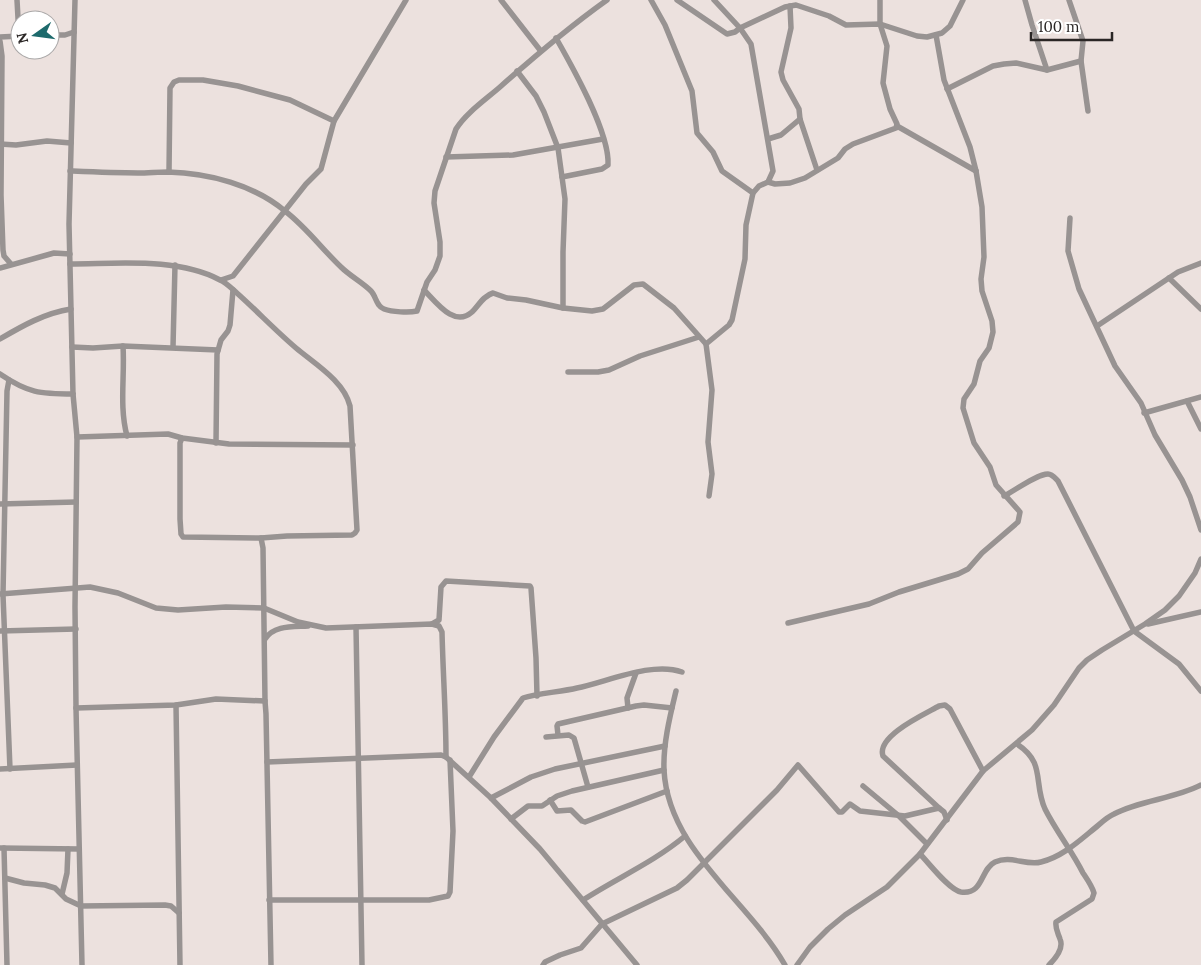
<svg xmlns="http://www.w3.org/2000/svg" width="1201" height="965" viewBox="0 0 1201 965" font-family="Lora,serif">
<style>
.lines{fill:none;stroke-linecap:round;stroke-linejoin:round}
.minor{stroke:#989392;stroke-width:5.5}
</style>
<rect width="100%" height="100%" fill="#ece1de"/>
<g class="lines">
<g class="minor">
<polyline points="17,0 19,36"/>
<polyline points="75,0 69,224 73,394 77,437 75,607 76,708 82,965"/>
<polyline points="501,0 540,50"/>
<polyline points="651,0 665,25 692,91 697,133 713,152 722,171 753,193"/>
<polyline points="677,0 727,34 735,32 740,28 785,7 796,5 829,16 846,25 880,24 917,36 927,37 942,33 950,26 963,0"/>
<polyline points="1025,0 1032,25 1047,70"/>
<polyline points="1069,0 1083,41 1081,61 1088,111"/>
<polyline points="50,35 65,35 74,32"/>
<polyline points="0,37 20,36"/>
<path d="M556 38C572 66 610 133 608 165L602 169 562 177"/>
<polyline points="0,41 2,56 1,195 3,250 4,256 11,264"/>
<polyline points="517,71 536,96 544,112 558,148 565,199 563,252 563,308"/>
<polyline points="947,89 993,66 1004,64 1016,63 1047,70 1081,61"/>
<polyline points="800,119 817,170"/>
<polyline points="897,126 976,171"/>
<polyline points="768,139 781,135 800,119 799,109 783,80 781,72 791,28 790,6"/>
<polyline points="0,144 16,145 47,141 71,143"/>
<polyline points="446,157 513,155 603,139"/>
<path d="M70 171C93 172 115 173 138 173 148 173 158 172 168 172 209 173 254 185 285 211 306 227 322 249 341 267 350 276 362 282 371 291 376 296 376 306 384 309 392 312 409 313 417 311L427 282 435 270 440 256V242L434 203 435 191 456 129C466 113 485 100 500 87 535 56 569 27 607 0"/>
<polyline points="169,172 170,88 174,82 179,80 203,80 238,86 290,100 334,121"/>
<polyline points="768,182 775,184 790,183 805,178 838,158 845,149 853,144 896,128 897,124 890,109 883,83 887,46 880,24 880,0"/>
<polyline points="1070,218 1068,251 1079,289 1115,366 1141,403 1155,435 1182,480 1190,497 1201,530"/>
<path d="M70 264C117 264 177 257 220 280 227 283 232 289 238 294 258 312 276 331 296 348 315 364 344 381 350 406L357 530 355 533 352 535 287 536 261 538 183 537 181 534 180 519V443L182 438"/>
<polyline points="0,268 54,253 70,254"/>
<polyline points="1169,278 1201,309"/>
<polyline points="221,280 233,276 306,184 321,169 334,121 406,0"/>
<path d="M424 290C436 302 454 328 472 312 479 305 483 296 493 293L507 298 526 300 563 308 592 311 603 309 634 285 643 284 674 308 706 344"/>
<polyline points="1097,326 1178,272 1201,263"/>
<path d="M0 339C22 326 45 313 71 309"/>
<path d="M123 346C125 376 119 406 127 436"/>
<polyline points="72,347 93,348 123,346 218,350"/>
<polyline points="173,347 175,265"/>
<polyline points="568,372 598,372 609,370 640,356 699,337"/>
<path d="M0 374C28 393 40 394 73 394"/>
<polyline points="9,380 7,391 3,595 10,769"/>
<polyline points="1187,401 1201,429"/>
<polyline points="1144,413 1201,397"/>
<polyline points="77,437 168,434 182,438 229,444 353,445"/>
<polyline points="216,443 217,354 221,340 228,331 230,325 233,290"/>
<polyline points="709,496 712,474 708,442 712,390 706,344 729,325 732,320 745,259 746,225 753,193 759,186 768,182 773,171 751,44 740,28 714,0"/>
<path d="M1004 496C1014 491 1037 474 1048 474 1052 474 1055 478 1058 481L1134 631 1179 664 1201 691"/>
<polyline points="0,504 76,502"/>
<polyline points="261,538 263,548 265,701 266,714 271,965"/>
<path d="M0 594 90 587 118 593 156 608 178 610 226 607 264 608 298 622 326 628 432 624 439 626 442 632C443 674 446 715 446 757"/>
<polyline points="788,623 869,604 899,592 958,574 968,569 982,553 1018,522 1020,512 996,485 990,467 974,443 963,408 964,399 974,384 980,361 989,348 993,332 992,321 982,291 981,279 984,257 982,207 976,171 970,147 944,80 936,35"/>
<polyline points="432,624 439,620 441,587 446,581 530,586 531,588 536,658 537,696"/>
<polyline points="1148,624 1201,612"/>
<polyline points="356,627 362,965"/>
<polyline points="0,631 76,629"/>
<path d="M265 639C274 625 293 627 308 626"/>
<path d="M676 691C670 716 663 744 664 770 668 850 748 900 785 965"/>
<polyline points="176,705 180,965"/>
<polyline points="76,708 176,705 216,699 265,701"/>
<polyline points="628,708 627,698 636,673"/>
<polyline points="558,735 557,726 558,724 636,706 644,705 672,708"/>
<polyline points="546,737 569,735 574,738 588,787"/>
<path d="M1017 744C1046 763 1033 782 1045 809 1056 831 1072 851 1083 873 1087 879 1092 886 1094 893L1092 899 1056 922C1055 929 1058 933 1060 939 1064 948 1055 959 1049 965"/>
<polyline points="267,762 441,755 446,757 491,798 540,849 637,965"/>
<polyline points="0,769 77,765"/>
<path d="M469 777 494 737 523 698C538 693 561 692 577 688 607 682 652 661 682 672"/>
<polyline points="863,786 899,816 927,844"/>
<polyline points="491,798 531,777 555,769 665,746"/>
<polyline points="550,800 557,811 571,810 582,821 585,822 667,791"/>
<path d="M939 808 883 756C876 736 925 714 939 706L945 705 950 709 983 771"/>
<polyline points="511,819 528,806 542,806 557,796 572,791 664,770"/>
<polyline points="0,848 79,849"/>
<polyline points="4,848 7,965"/>
<path d="M920 854C929 863 949 890 961 892 984 895 980 869 995 862 1011 855 1026 866 1041 862 1062 857 1079 841 1095 828 1101 823 1107 817 1114 814 1141 800 1174 799 1201 785"/>
<polyline points="5,878 24,883 45,885 55,888 66,899 81,906 165,905 171,906 179,913"/>
<polyline points="62,894 67,873 68,849"/>
<polyline points="269,900 429,900 448,896 450,892 453,831 450,760"/>
<path d="M583 900C617 878 654 862 685 836"/>
<polyline points="543,965 545,962 560,955 581,948 602,924 677,888 687,880 777,790 798,765 839,812 842,812 850,804 860,811 905,816 939,808 944,812 947,820"/>
<polyline points="797,965 810,947 828,929 845,915 887,887 920,854 983,771 1032,730 1054,705 1079,668 1087,660 1102,650 1145,624 1165,610 1179,596 1195,573 1201,559"/>
</g>
</g>
<g transform="translate(35 35) rotate(256)"><circle r="24" fill="#ffffff" stroke="#aaa8a8"/>
<path d="M0-4L9 19L0 12L-9 19Z" fill="#1d6a6c"/>
<text y="-8" font-size="14" font-weight="bold" text-anchor="middle" fill="#2a2625">N</text>
</g>
<path d="M1031 32v8h81v-8" fill="none" stroke="#2a2625" stroke-width="2.5"/>
<text x="1038" y="32" font-size="15" fill="#2a2625" stroke="#ffffff" stroke-width="4" paint-order="stroke">100 m</text>
</svg>
